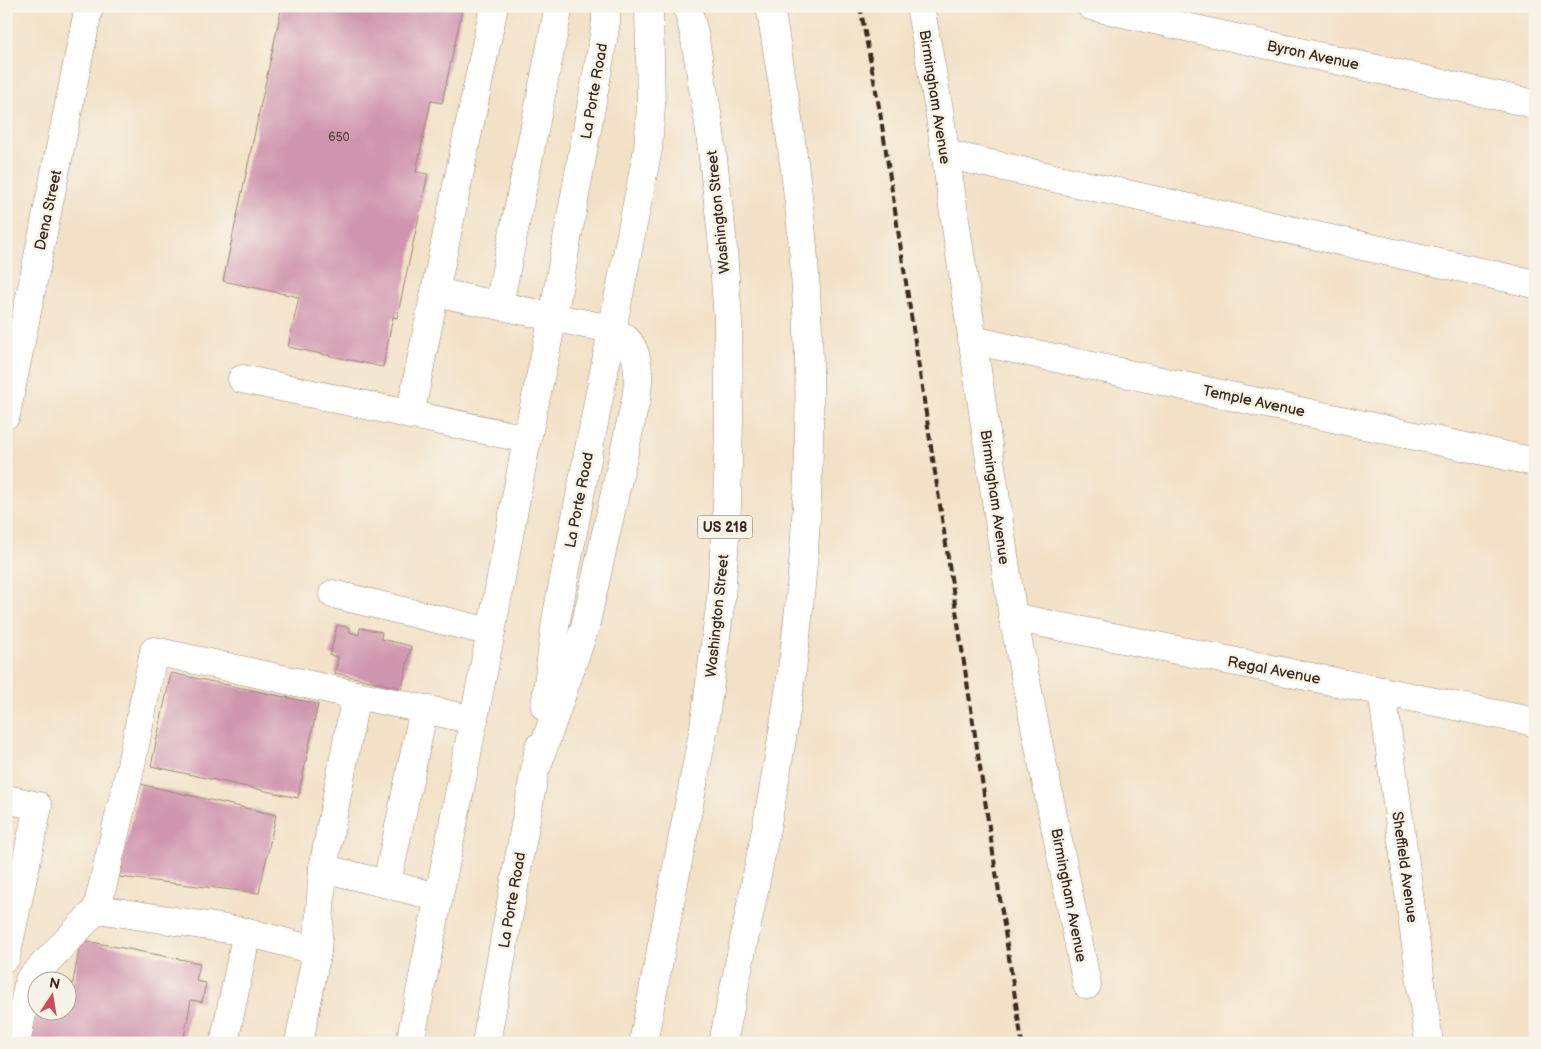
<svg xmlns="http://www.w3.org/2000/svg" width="1541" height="1049" viewBox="0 0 1541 1049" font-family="'Balsamiq Sans',sans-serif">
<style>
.building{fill:#cf94ae}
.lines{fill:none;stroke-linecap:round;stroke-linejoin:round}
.minor-casing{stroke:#978672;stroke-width:29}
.highway-casing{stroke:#978672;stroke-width:29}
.minor{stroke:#fff;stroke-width:28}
.highway{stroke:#fff;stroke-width:28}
.rail{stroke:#3b2a1e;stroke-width:4;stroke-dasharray:8 4;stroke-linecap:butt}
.labels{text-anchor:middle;stroke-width:5;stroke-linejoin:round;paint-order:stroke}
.number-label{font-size:12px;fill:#604442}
.shield{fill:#f7f3e8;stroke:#73665b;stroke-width:1}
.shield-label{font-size:14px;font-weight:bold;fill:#3b2a1e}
.street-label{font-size:15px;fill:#3b2a1e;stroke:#f7f3e8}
</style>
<rect width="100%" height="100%" fill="#f7f3e8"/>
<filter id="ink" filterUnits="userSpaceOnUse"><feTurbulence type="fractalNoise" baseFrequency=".02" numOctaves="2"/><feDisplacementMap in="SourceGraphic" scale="10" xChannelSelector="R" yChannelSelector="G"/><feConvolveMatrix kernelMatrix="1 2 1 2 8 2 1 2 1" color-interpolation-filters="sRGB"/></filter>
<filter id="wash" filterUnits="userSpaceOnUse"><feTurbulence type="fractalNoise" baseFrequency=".0096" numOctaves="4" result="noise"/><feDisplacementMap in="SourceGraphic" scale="20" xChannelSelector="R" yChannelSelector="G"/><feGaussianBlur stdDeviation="1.12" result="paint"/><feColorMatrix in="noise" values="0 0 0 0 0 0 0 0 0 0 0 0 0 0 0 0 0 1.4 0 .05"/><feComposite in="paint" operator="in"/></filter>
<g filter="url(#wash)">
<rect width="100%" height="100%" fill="#f3e1c7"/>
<g id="blocks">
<g class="building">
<polygon points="282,6 463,6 442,103 431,101 416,172 428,174 397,318 393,317 383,367 288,347 299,297 223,281"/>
<polygon points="337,625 350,628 350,632 359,635 360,628 382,632 381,639 411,646 402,688 335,673 338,657 330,655"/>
<polygon points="171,673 318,704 298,798 151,766"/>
<polygon points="140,784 276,815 259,893 119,877"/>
<polygon points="6,808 13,809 7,840 6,840"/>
<polygon points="81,940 200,963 196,981 206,983 202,1002 191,1000 183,1043 30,1043 37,1008 38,1012 68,1012 68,986 72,987"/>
</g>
</g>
</g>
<g filter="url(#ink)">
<use href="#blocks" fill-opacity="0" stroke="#978672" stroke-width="1"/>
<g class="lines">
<defs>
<g id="minor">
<polyline points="920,6 939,110 1013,617 1087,985"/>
<polyline points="1091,6 1535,104"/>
<polyline points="945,154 1535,284"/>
<polyline points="499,305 559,6"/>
<polyline points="972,340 1535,462"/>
<polyline points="242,379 527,439"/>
<polyline points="6,415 89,6"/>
<polyline points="410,415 435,292"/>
<polyline points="333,594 491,632"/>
<polyline points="1013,617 1535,722"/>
<polyline points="1382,691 1429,1043"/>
<polyline points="545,707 556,620 612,330"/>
<polyline points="424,709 474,720"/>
<path d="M537 766 585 627 636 399C637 390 639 381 638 372 636 338 621 331 591 325 579 323 566 320 553 317L601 52 606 22V6"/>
<polyline points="6,799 38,806 6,957"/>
<polyline points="387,883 424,709 356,695 323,868 438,897"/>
<polyline points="97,909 130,770 154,651 356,695"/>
<polyline points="16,1043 29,980 97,909 247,932 317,951 323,868"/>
<polyline points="224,1043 247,932"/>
<polyline points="299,1043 317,951"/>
<polyline points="410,1043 491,632 527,439 553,317 435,292 494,6"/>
<polyline points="486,1043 539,747"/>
</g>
<g id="highway">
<polyline points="612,330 648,149 651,105 649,6"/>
<polyline points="643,1043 704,727 721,599 727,507 729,419 728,320 722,236 709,124 694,33 687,6"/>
<path d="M723 1043C752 898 785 754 799 608 812 481 813 352 801 225 794 151 782 79 770 6"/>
</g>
</defs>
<use href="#minor" class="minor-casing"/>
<use href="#highway" class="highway-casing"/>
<use href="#minor" class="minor"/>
<use href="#highway" class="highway"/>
<polyline class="rail" points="860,6 880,112 1022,1043"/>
</g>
</g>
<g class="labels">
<g class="number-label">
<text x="339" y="141">650</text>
</g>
<rect class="shield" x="697.5" y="515.5" width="55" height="23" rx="4"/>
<g class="shield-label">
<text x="725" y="532">US 218</text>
</g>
<g class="street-label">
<text transform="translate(1313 55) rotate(12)" y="5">Byron Avenue</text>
<text transform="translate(594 91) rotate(-80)" y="5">La Porte Road</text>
<text transform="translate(935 97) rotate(81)" y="5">Birmingham Avenue</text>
<text transform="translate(48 210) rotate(-78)" y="5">Dena Street</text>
<text transform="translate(718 212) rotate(-96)" y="5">Washington Street</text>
<text transform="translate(1254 401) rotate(12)" y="5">Temple Avenue</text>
<text transform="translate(995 497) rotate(82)" y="5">Birmingham Avenue</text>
<text transform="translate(579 500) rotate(-79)" y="5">La Porte Road</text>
<text transform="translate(717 616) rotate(-84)" y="5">Washington Street</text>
<text transform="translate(1274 670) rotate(11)" y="5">Regal Avenue</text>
<text transform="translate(1405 867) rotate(82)" y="5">Sheffield Avenue</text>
<text transform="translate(1069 895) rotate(79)" y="5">Birmingham Avenue</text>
<text transform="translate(512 900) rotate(-80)" y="5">La Porte Road</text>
</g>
</g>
<rect width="1541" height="1049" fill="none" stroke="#f7f3e8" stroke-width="25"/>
<g transform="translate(52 996) rotate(12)"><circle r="24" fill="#f7f3e8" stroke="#aca397"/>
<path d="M0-4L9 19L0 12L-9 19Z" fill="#d1495b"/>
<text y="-8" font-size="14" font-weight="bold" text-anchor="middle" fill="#3b2a1e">N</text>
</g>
</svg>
